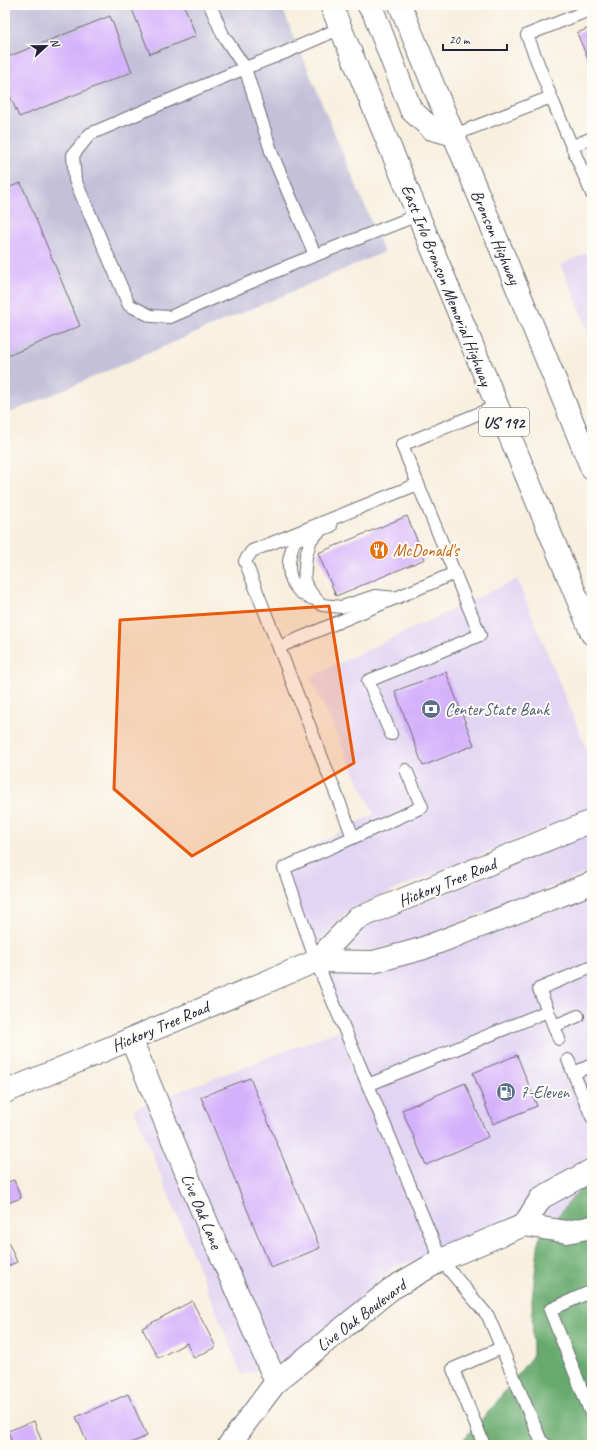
<svg xmlns="http://www.w3.org/2000/svg" width="597" height="1450" viewBox="0 0 597 1450" font-family="Caveat,sans-serif">
<style>
.built{fill:#e2d4f3}
.industrial{fill:#c5c0da}
.forest{fill:#68aa6e;stroke:#456654}
.building{fill:#d5b1fb}
.lines{fill:none;stroke-linecap:round;stroke-linejoin:round}
.lane-casing{stroke:#6d6a74;stroke-width:14}
.street-casing{stroke:#6d6a74;stroke-width:24}
.secondary-casing{stroke:#6d6a74;stroke-width:24}
.highway-casing{stroke:#6d6a74;stroke-width:24}
.lane{stroke:#fff;stroke-width:12}
.street{stroke:#fff;stroke-width:22}
.secondary{stroke:#fff;stroke-width:22}
.highway{stroke:#fff;stroke-width:22}
.marked{fill:#e8590c;fill-opacity:0.2;stroke:#e8590c;stroke-width:3;stroke-linejoin:round}
.labels{text-anchor:middle;stroke-width:4;stroke-linejoin:round;paint-order:stroke}
.shield{fill:#fdfcf7;stroke:#646373;stroke-width:1}
.shield-label{font-size:16px;font-weight:bold;fill:#22223b}
.street-label{font-size:17px;fill:#22223b;stroke:#fdfcf7}
.food-label{font-size:17px;fill:#c56008;stroke:#fdfcf7;text-anchor:start}
.service-label{font-size:17px;fill:#4e5e75;stroke:#fdfcf7;text-anchor:start}
</style>
<rect width="100%" height="100%" fill="#fdfcf7"/>
<filter id="ink" filterUnits="userSpaceOnUse"><feTurbulence type="fractalNoise" baseFrequency=".025" numOctaves="2"/><feDisplacementMap in="SourceGraphic" scale="8" xChannelSelector="R" yChannelSelector="G"/><feConvolveMatrix kernelMatrix="1 2 1 2 8 2 1 2 1" color-interpolation-filters="sRGB"/></filter>
<filter id="wash" filterUnits="userSpaceOnUse"><feTurbulence type="fractalNoise" baseFrequency=".012" numOctaves="4" result="noise"/><feDisplacementMap in="SourceGraphic" scale="16" xChannelSelector="R" yChannelSelector="G"/><feGaussianBlur stdDeviation="0.9" result="paint"/><feColorMatrix in="noise" values="0 0 0 0 0 0 0 0 0 0 0 0 0 0 0 0 0 1.4 0 .05"/><feComposite in="paint" operator="in"/></filter>
<g filter="url(#wash)">
<rect width="100%" height="100%" fill="#f8efde"/>
<g class="built">
<polygon points="592,250 592,339 561,265"/>
<polygon points="517,579 592,762 592,809 351,908 347,912 311,950 306,950 272,868 374,814 310,677"/>
<polygon points="592,833 592,871 418,938 373,950 342,950 363,927"/>
<polygon points="592,895 592,1180 584,1184 554,1221 394,1267 303,1354 242,1375 134,1109 340,1030 321,972 372,973 424,959"/>
</g>
<polygon class="industrial" points="5,5 281,5 384,252 5,415"/>
<polygon class="forest" points="592,1180 592,1445 458,1445 492,1408 533,1355 532,1299 539,1239 584,1184"/>
<g id="blocks">
<g class="building">
<polygon points="142,5 184,5 196,36 150,54 132,9"/>
<polygon points="110,16 132,72 19,117 5,84 5,58"/>
<polygon points="592,27 592,69 577,33"/>
<polygon points="21,183 80,326 5,357 5,189"/>
<polygon points="407,516 425,559 336,596 318,553"/>
<polygon points="446,672 474,745 423,766 395,691"/>
<polygon points="517,1055 537,1106 493,1124 473,1073"/>
<polygon points="250,1078 320,1248 271,1268 201,1097"/>
<polygon points="465,1083 488,1137 426,1165 402,1110"/>
<polygon points="14,1180 21,1198 5,1204 5,1183"/>
<polygon points="5,1235 17,1262 5,1267"/>
<polygon points="192,1301 216,1347 194,1358 187,1343 158,1358 142,1328"/>
<polygon points="128,1394 147,1436 126,1445 88,1445 76,1417"/>
<polygon points="34,1421 43,1445 13,1445 8,1431"/>
</g>
</g>
</g>
<g filter="url(#ink)">
<use href="#blocks" fill-opacity="0" stroke="#6d6a74" stroke-width="1"/>
<g class="lines">
<defs>
<g id="lane">
<polyline points="210,5 223,35 245,68 284,53 341,28"/>
<polyline points="551,97 527,35 592,9"/>
<polyline points="454,135 551,97 592,194"/>
<polyline points="573,146 592,138"/>
<polyline points="315,255 272,154 245,68 90,134 73,155 75,180 129,305 151,316 170,317 293,264 418,215"/>
<polyline points="331,526 322,529 311,539 306,556 304,581 311,593 317,600 322,605 342,607 375,596 397,598"/>
<path d="M308 535C305 537 299 538 296 540 293 543 292 548 291 552 285 572 292 593 314 599"/>
<polyline points="279,647 455,573"/>
<polyline points="391,734 368,681 480,635 402,445 497,406"/>
<polyline points="406,770 422,807 284,868 316,961 368,1085 548,1011 559,1039"/>
<polyline points="353,837 245,561 252,551 418,484"/>
<polyline points="548,1011 539,989 592,967"/>
<polyline points="554,1026 578,1016"/>
<polyline points="568,1060 592,1117"/>
<polyline points="574,1073 592,1065"/>
<polyline points="368,1085 441,1260 488,1316 541,1441 546,1445"/>
<polyline points="592,1291 550,1310 592,1416"/>
<polyline points="484,1445 453,1369 501,1348"/>
</g>
<g id="street">
<polyline points="131,1039 210,1230 276,1382"/>
<polyline points="524,1225 541,1198 592,1170"/>
<polyline points="229,1445 276,1382 391,1289 441,1260 524,1225 567,1232 592,1227"/>
</g>
<g id="secondary">
<polyline points="316,961 356,919 592,821"/>
<polyline points="5,1092 316,961 373,962 421,949 592,883"/>
</g>
<g id="highway">
<polyline points="331,5 592,634"/>
<polyline points="368,5 373,11 411,110 432,129 454,135"/>
<polyline points="400,5 592,469"/>
</g>
</defs>
<use href="#lane" class="lane-casing"/>
<use href="#street" class="street-casing"/>
<use href="#secondary" class="secondary-casing"/>
<use href="#highway" class="highway-casing"/>
<use href="#lane" class="lane"/>
<use href="#street" class="street"/>
<use href="#secondary" class="secondary"/>
<use href="#highway" class="highway"/>
</g>
</g>
<path class="marked" d="M329 606 354 763 192 856 114 789 120 620Z"/>
<defs>
<symbol id="restaurant-disc" viewBox="-11 -11 22 22"><circle r="9.5" fill="#e8710a" stroke="#fdfcf7"/><path d="M-5-6h1v4h1v-4h1v4h1v-4h1v5L-1.5 .5V6h-2V.5L-5-1ZM5-6V6H3V1.5H1.5Q1.5-4 5-6Z" fill="#fff"/></symbol>
<symbol id="bank-disc" viewBox="-11 -11 22 22"><circle r="9.5" fill="#5c6f8a" stroke="#fdfcf7"/><path d="M-6-4H6V4H-6ZM0-2.3a2.3 2.3 0 1 0 0 4.6a2.3 2.3 0 1 0 0-4.6Z" fill="#fff"/></symbol>
<symbol id="fuel-disc" viewBox="-11 -11 22 22"><circle r="9.5" fill="#5c6f8a" stroke="#fdfcf7"/><path d="M-5.5-6h7V0h2V4h1.3V-2.5L3-4.5l.8-.8L6-3V5H2.5V1h-1V6h-7ZM-4.2-4.7v3.2H.2V-4.7Z" fill="#fff"/></symbol>
</defs>
<g fill-rule="evenodd">
<use href="#restaurant-disc" x="368" y="539" width="22" height="22"/>
<use href="#bank-disc" x="420" y="698" width="22" height="22"/>
<use href="#fuel-disc" x="495" y="1081" width="22" height="22"/>
</g>
<g class="labels">
<rect class="shield" x="479" y="408" width="50" height="28" rx="3"/>
<g class="shield-label">
<text x="504" y="428">US 192</text>
</g>
<g class="street-label">
<text transform="translate(496 237) rotate(67)" y="6">Bronson Highway</text>
<text transform="translate(447 285) rotate(68)" y="6">East Irlo Bronson Memorial Highway</text>
<text transform="translate(447 882) rotate(-22)" y="6">Hickory Tree Road</text>
<text transform="translate(160 1026) rotate(-23)" y="6">Hickory Tree Road</text>
<text transform="translate(202 1211) rotate(67)" y="6">Live Oak Lane</text>
<text transform="translate(361 1315) rotate(-37)" y="6">Live Oak Boulevard</text>
</g>
<g class="food-label">
<text x="393" y="556">McDonald's</text>
</g>
<g class="service-label">
<text x="445" y="715">CenterState Bank</text>
<text x="520" y="1098">7-Eleven</text>
</g>
</g>
<rect width="597" height="1450" fill="none" stroke="#fdfcf7" stroke-width="20"/>
<g transform="translate(46 46) rotate(68)" stroke="#fdfcf7" stroke-width="3" paint-order="stroke">
<path d="M0-3L7 15L0 10L-7 15Z" fill="#22223b"/>
<text y="-6" font-size="11" font-weight="bold" text-anchor="middle" fill="#22223b">N</text>
</g>
<path d="M443 44v6h64v-6" fill="none" stroke="#22223b" stroke-width="2"/>
<text x="449" y="44" font-size="12" fill="#22223b" stroke="#fdfcf7" stroke-width="3" paint-order="stroke">20 m</text>
</svg>
